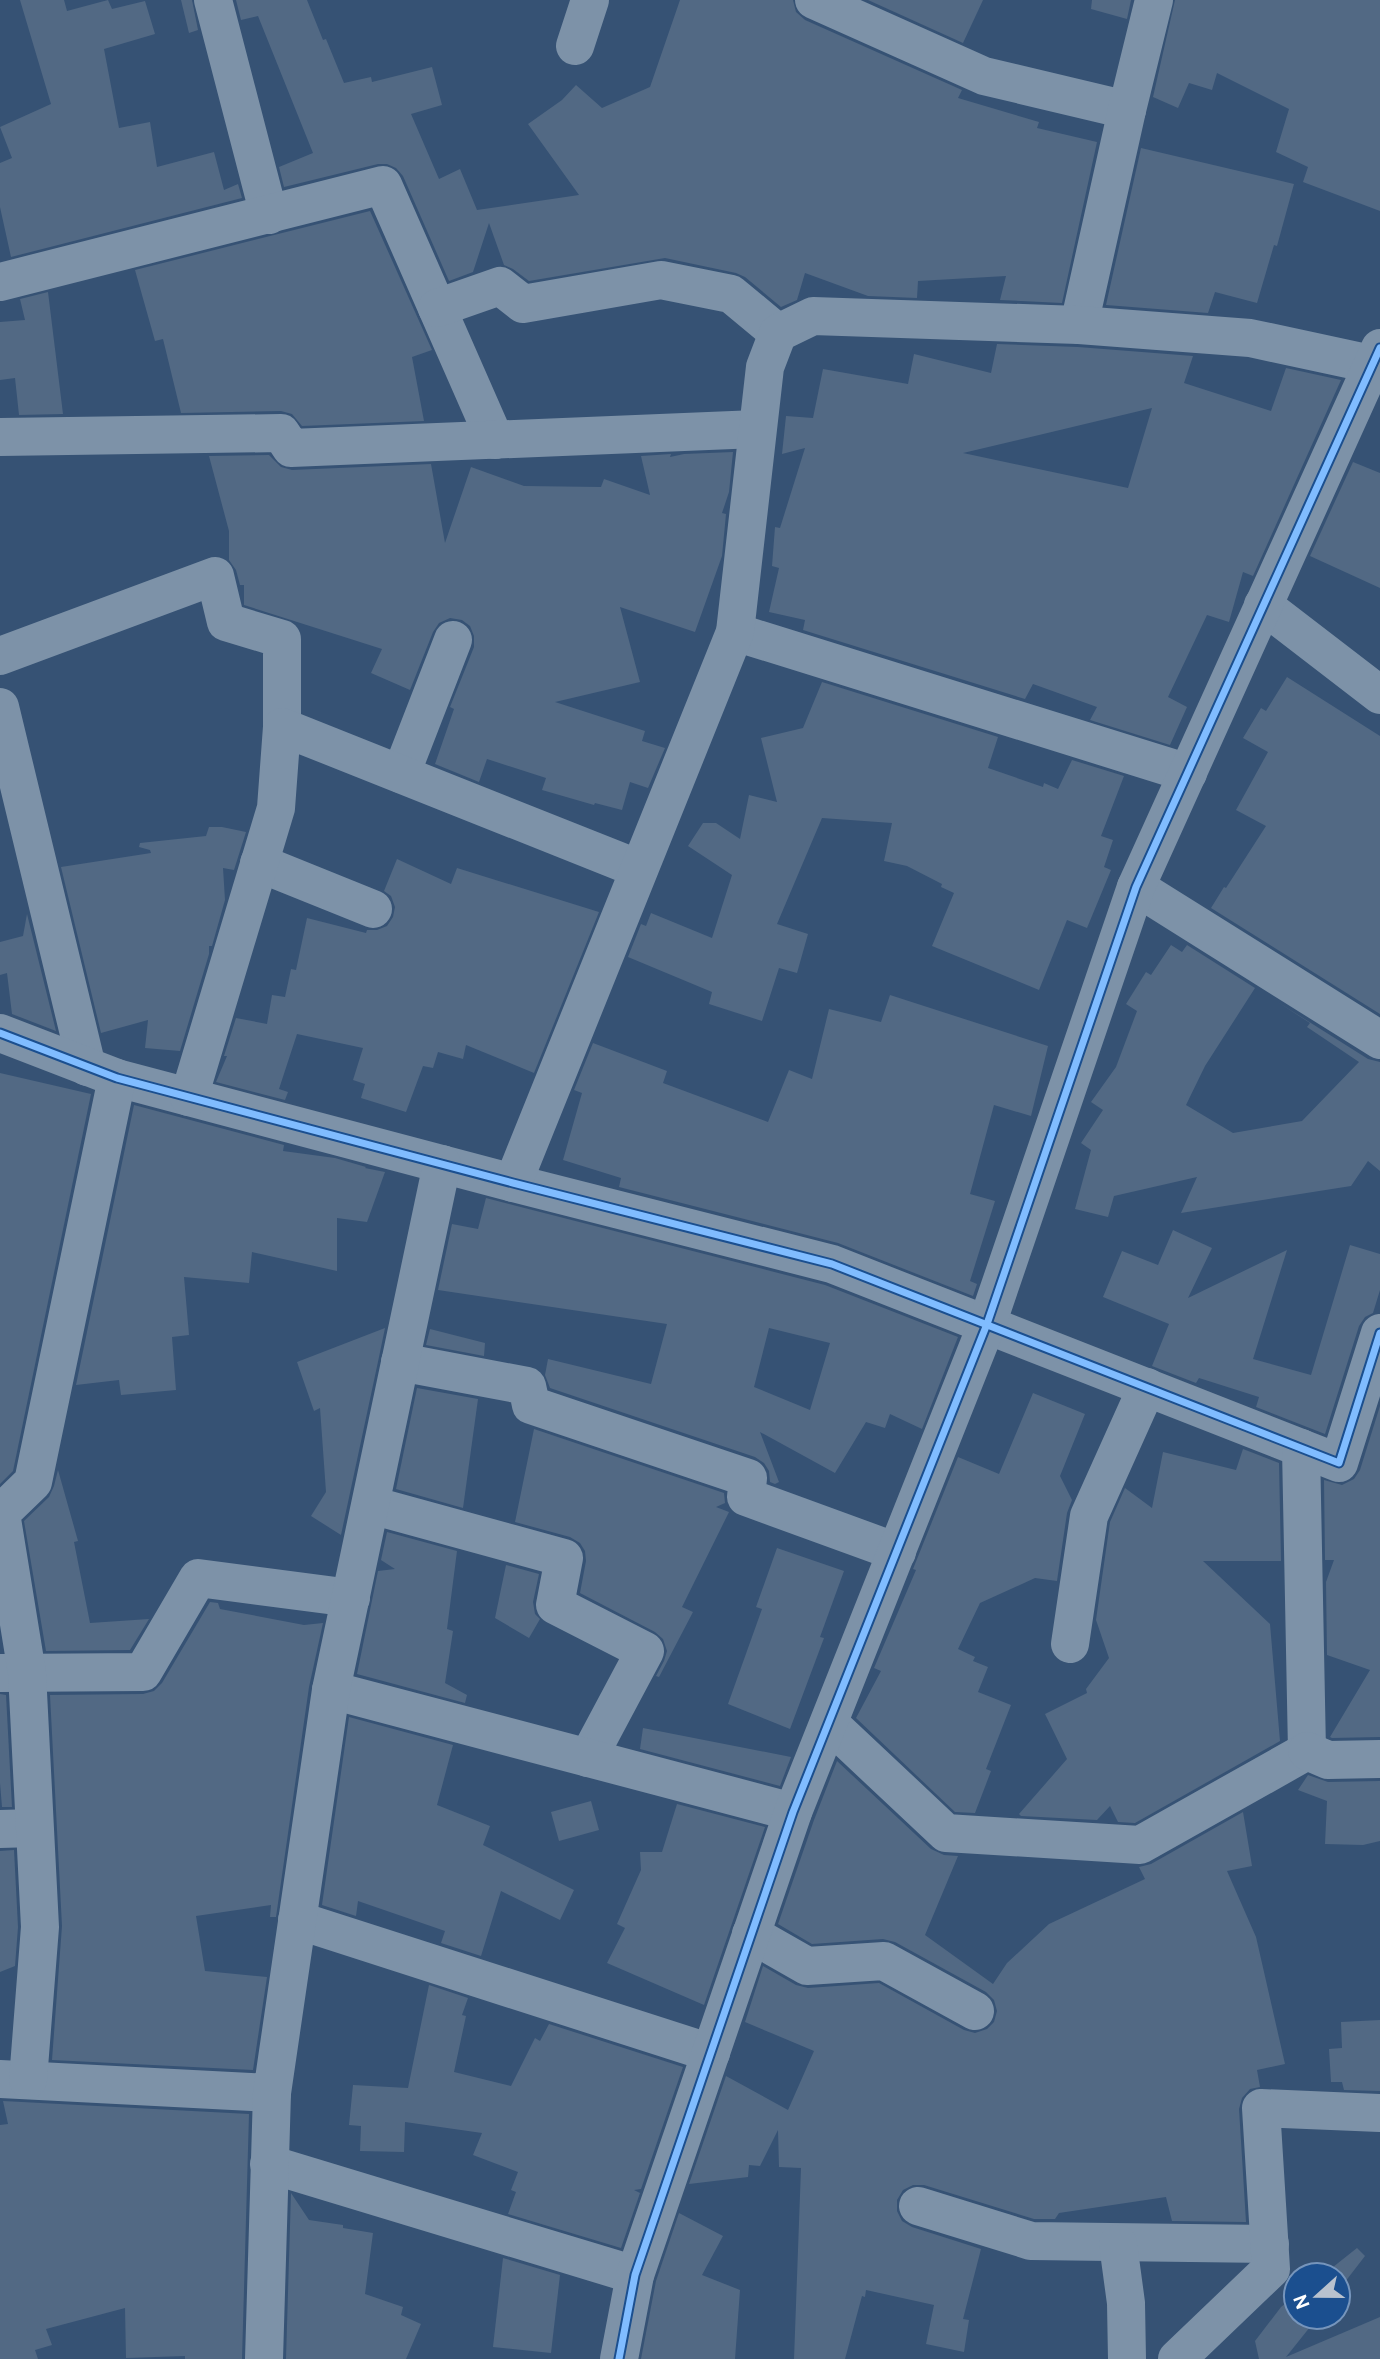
<svg xmlns="http://www.w3.org/2000/svg" width="1380" height="2359" viewBox="0 0 1380 2359" font-family="Cabin,sans-serif">
<style>
.building{fill:#526984;fill-rule:evenodd}
.lines{fill:none;stroke-linecap:round;stroke-linejoin:round}
.minor{stroke:#7d92a8;stroke-width:38}
.cycleway-casing{stroke:#1b4f8f;stroke-width:11}
.cycleway{stroke:#80bcff;stroke-width:7}
</style>
<rect width="100%" height="100%" fill="#365274"/>
<g class="building">
<polygon points="20,0 64,0 67,11 108,0 112,9 145,1 155,34 104,49 119,128 150,122 157,167 214,152 224,190 238,184 242,198 11,257 0,207 0,163 12,158 0,127 51,104"/>
<polygon points="181,0 192,0 198,30 189,33"/>
<polygon points="236,0 307,0 323,40 326,39 344,83 371,77 372,82 432,67 442,105 411,114 439,179 460,169 477,210 579,195 528,124 562,100 576,85 602,108 650,87 680,0 793,0 796,12 805,20 962,90 958,98 1039,122 1037,128 1097,142 1062,303 1000,300 1006,276 918,281 917,298 868,296 805,273 797,300 781,307 745,277 736,273 665,258 529,281 513,269 504,265 489,223 473,272 449,281 403,176 396,168 387,164 378,164 284,187 279,167 313,153 258,16 241,20"/>
<polygon points="868,0 983,0 963,43"/>
<polygon points="1092,0 1131,0 1127,19 1091,9"/>
<polygon points="1175,0 1380,0 1380,211 1303,182 1308,167 1276,152 1289,109 1217,73 1212,90 1189,83 1178,108 1153,97"/>
<polygon points="1141,148 1294,184 1277,246 1274,245 1257,303 1215,292 1208,313 1106,305"/>
<polygon points="370,211 432,350 412,357 424,421 302,426 292,414 281,411 181,413 163,339 155,341 135,270"/>
<polygon points="48,292 63,414 19,415 15,378 0,380 0,322 25,320 20,299"/>
<path d="M997 344 1078 347 1193 356 1184 383 1271 411 1286 368 1341 380 1253 576 1243 572 1229 622 1207 615 1168 697 1187 707 1170 745 1090 720 1097 707 1033 684 1025 699 803 630 805 620 769 612 779 568 772 566 775 527 780 528 805 448 782 454 786 416 813 418 823 369 908 384 914 354 991 373ZM1152 408 1128 488 963 453Z"/>
<polygon points="733,452 729,492 722,513 726,514 722,556 695,632 620,607 640,682 555,702 645,731 642,741 665,748 648,788 630,782 622,810 595,803 594,805 542,790 546,778 487,759 479,782 435,764 454,709 450,707 474,647 474,636 470,626 462,620 450,618 439,623 433,632 410,690 371,673 382,649 244,605 244,585 240,585 236,570 229,560 229,531 209,456 269,455 281,467 292,470 431,464 445,543 471,467 524,486 601,487 604,479 650,495 641,456 671,454 670,457 684,454"/>
<polygon points="1353,462 1380,473 1380,588 1310,556"/>
<polygon points="1287,677 1380,736 1380,1014 1211,908 1224,887 1226,888 1266,826 1236,810 1268,752 1243,738 1261,708 1266,711"/>
<polygon points="822,682 998,737 988,768 1043,787 1044,783 1058,789 1072,760 1124,776 1101,836 1113,840 1104,867 1111,870 1087,928 1067,920 1039,990 932,946 954,893 941,887 942,884 907,866 884,861 892,823 822,818 777,924 808,934 797,973 779,968 762,1021 709,1004 712,992 628,957 641,924 646,926 651,913 712,938 732,875 688,846 703,823 716,823 740,839 749,795 777,802 761,738 803,728"/>
<polygon points="209,827 222,827 246,832 234,870 223,868 225,900 212,946 209,946 209,954 180,1051 145,1048 148,1020 101,1033 61,867 151,853 150,850 139,847 140,843 206,836"/>
<polygon points="397,859 451,884 457,868 599,912 534,1073 466,1045 463,1059 438,1052 433,1068 423,1066 406,1112 361,1098 365,1084 353,1080 363,1048 297,1034 279,1089 288,1092 285,1100 216,1082 227,1056 224,1056 236,1018 267,1024 272,995 285,997 291,969 296,970 307,918 366,933 367,930 377,930 387,926 393,917 395,907 391,896 384,891"/>
<polygon points="27,914 56,1031 12,1014 7,973 0,975 0,942 23,936"/>
<polygon points="1171,945 1182,952 1187,945 1255,988 1205,1066 1186,1105 1233,1133 1302,1121 1359,1062 1307,1027 1310,1023 1276,1001 1368,1059 1380,1062 1380,1171 1368,1161 1351,1186 1181,1213 1197,1177 1114,1196 1108,1217 1075,1209 1091,1150 1081,1143 1103,1110 1091,1102 1116,1067 1137,1011 1126,1004 1146,972 1151,975"/>
<polygon points="890,995 1048,1046 1031,1116 994,1105 970,1194 995,1201 970,1281 977,1284 973,1296 838,1243 619,1187 621,1178 563,1160 582,1093 574,1090 593,1043 667,1071 663,1083 768,1122 789,1070 812,1079 829,1009 881,1022"/>
<polygon points="0,1073 91,1094 13,1471 0,1484"/>
<polygon points="134,1105 284,1145 283,1151 335,1158 366,1167 365,1168 385,1172 367,1222 337,1218 337,1271 252,1252 249,1283 184,1277 189,1335 172,1337 176,1390 121,1395 119,1380 76,1385"/>
<path d="M486 1198 825 1285 958 1337 922 1429 890 1414 885 1428 866 1422 835 1473 760 1432 779 1482 775 1484 770 1482 769 1471 764 1463 755 1457 550 1388 545 1375 548 1359 651 1384 667 1324 438 1290 452 1224 478 1229ZM769 1328 830 1343 810 1410 754 1387Z"/>
<polygon points="1173,1230 1212,1248 1188,1298 1287,1250 1253,1359 1311,1375 1350,1245 1380,1254 1380,1290 1373,1313 1365,1317 1359,1326 1325,1434 1256,1407 1259,1397 1199,1378 1196,1383 1152,1366 1169,1324 1103,1297 1122,1251 1158,1265"/>
<polygon points="385,1328 379,1357 341,1535 311,1516 326,1492 320,1408 314,1411 297,1362"/>
<polygon points="430,1329 485,1343 484,1356 426,1345"/>
<polygon points="417,1388 478,1399 463,1508 396,1489"/>
<polygon points="1033,1393 1085,1414 1060,1476 1072,1500 1067,1513 1057,1581 1035,1578 980,1603 958,1649 975,1657 973,1661 988,1667 978,1692 1011,1705 986,1769 991,1771 975,1813 955,1812 856,1718 881,1671 874,1668 916,1570 913,1569 958,1457 999,1474"/>
<polygon points="1380,1406 1380,1737 1332,1738 1330,1737 1370,1670 1327,1655 1326,1582 1334,1560 1325,1560 1324,1480 1342,1485 1354,1479 1360,1470"/>
<polygon points="534,1429 724,1493 725,1503 716,1507 729,1512 682,1607 693,1612 659,1677 656,1676 664,1661 667,1651 663,1639 655,1632 580,1593 586,1561 585,1551 580,1543 570,1537 515,1522"/>
<polygon points="1243,1449 1279,1463 1281,1561 1203,1561 1270,1624 1280,1741 1135,1823 1118,1822 1110,1806 1097,1820 1021,1816 1019,1814 1067,1759 1045,1714 1087,1693 1086,1689 1109,1658 1096,1620 1110,1522 1125,1488 1152,1508 1163,1452 1236,1470"/>
<polygon points="58,1470 78,1541 74,1542 90,1623 149,1619 130,1650 46,1651 24,1521 49,1497 54,1486"/>
<polygon points="387,1532 457,1551 447,1629 453,1631 445,1683 467,1695 465,1703 357,1674 378,1571 395,1569 381,1560"/>
<polygon points="777,1548 844,1571 820,1637 824,1638 790,1729 728,1704 762,1609 756,1607"/>
<polygon points="506,1565 539,1574 533,1602 535,1614 540,1619 529,1638 495,1618"/>
<polygon points="210,1602 218,1603 220,1609 304,1625 323,1623 309,1687 276,1917 270,1917 271,1905 196,1916 205,1971 267,1977 253,2070 52,2060 62,1926 50,1695 143,1694 154,1691 162,1683"/>
<polygon points="0,1694 6,1695 12,1807 2,1807 0,1783"/>
<polygon points="349,1717 453,1745 437,1805 490,1826 483,1845 574,1890 560,1920 501,1891 481,1956 441,1943 445,1931 358,1901 356,1916 322,1905"/>
<polygon points="643,1728 791,1757 780,1786 640,1749"/>
<polygon points="837,1761 931,1849 944,1855 958,1856 925,1935 993,1984 1007,1963 1049,1924 1145,1879 1139,1867 1151,1864 1243,1812 1252,1866 1227,1871 1256,1937 1285,2064 1257,2070 1260,2087 1250,2089 1242,2098 1239,2109 1246,2222 1172,2221 1166,2197 1059,2213 1055,2219 1034,2219 924,2185 913,2185 903,2190 897,2200 897,2211 902,2221 912,2227 981,2249 963,2319 969,2320 964,2352 926,2344 934,2305 866,2290 865,2297 862,2296 845,2359 794,2359 801,2168 779,2167 778,2130 760,2166 749,2165 748,2177 689,2184 726,2076 788,2110 814,2051 745,2022 763,1966 796,1985 808,1988 879,1983 964,2030 975,2033 987,2029 994,2022 997,2011 994,2000 986,1992 895,1942 883,1939 812,1944 778,1924 814,1820"/>
<polygon points="1308,1775 1328,1782 1380,1781 1380,1841 1363,1845 1325,1844 1327,1801 1298,1790"/>
<polygon points="591,1801 599,1830 559,1841 551,1812"/>
<polygon points="677,1804 765,1827 704,2005 607,1963 625,1928 617,1924 641,1870 640,1852 662,1852"/>
<polygon points="14,1850 18,1927 15,1966 0,1972 0,1851"/>
<polygon points="429,1985 468,1998 462,2015 466,2016 454,2072 511,2086 535,2038 540,2041 549,2024 683,2067 641,2189 634,2190 640,2193 621,2248 508,2214 516,2192 511,2190 518,2172 473,2155 482,2133 405,2122 404,2152 360,2151 361,2126 349,2125 353,2085 408,2088"/>
<polygon points="1380,2020 1380,2091 1344,2090 1342,2082 1331,2082 1329,2049 1342,2048 1341,2022"/>
<polygon points="3,2101 249,2114 242,2359 185,2359 185,2356 126,2358 125,2308 46,2329 52,2345 35,2350 38,2359 0,2359 0,2125 8,2124"/>
<polygon points="291,2193 309,2220 343,2225 343,2228 373,2233 365,2294 403,2307 401,2315 421,2324 406,2359 286,2359"/>
<polygon points="679,2213 723,2236 702,2275 740,2290 735,2359 641,2359 656,2281"/>
<polygon points="1357,2248 1365,2256 1338,2291 1338,2275 1323,2275"/>
<polygon points="503,2258 560,2275 551,2353 493,2347"/>
<polygon points="1296,2295 1296,2317 1318,2317 1286,2357 1380,2317 1380,2359 1259,2359 1255,2341 1281,2307"/>
</g>
<g class="lines">
<g class="minor">
<polyline points="213,0 269,215"/>
<polyline points="814,0 984,76 1127,110"/>
<polyline points="575,46 590,0"/>
<polyline points="0,282 383,185 495,440"/>
<polyline points="437,308 500,286 523,304 661,280 731,294 778,333"/>
<polyline points="1079,325 1127,110 1154,0"/>
<polyline points="0,437 281,433 291,448 757,429"/>
<polyline points="1263,605 1380,695"/>
<polyline points="735,632 1188,773"/>
<polyline points="0,656 215,576 226,622 282,639 282,727"/>
<polyline points="0,707 87,1067"/>
<polyline points="401,774 453,640"/>
<polyline points="259,863 373,909"/>
<polyline points="1136,887 1380,1040"/>
<polyline points="0,1033 117,1078 513,1183 832,1264 1339,1463 1380,1333"/>
<polyline points="189,1097 276,808 282,727 639,869"/>
<polyline points="513,1183 735,632 765,367 778,333 813,316 1079,325 1250,338 1380,366"/>
<polyline points="400,1362 527,1386 531,1405 748,1478 746,1497 897,1552"/>
<polyline points="1301,1448 1307,1751"/>
<polyline points="371,1505 564,1558 555,1605 645,1651 588,1758"/>
<polyline points="1070,1644 1089,1516 1147,1387"/>
<polyline points="2,1673 143,1672 198,1578 351,1598"/>
<polyline points="331,1690 793,1812"/>
<polyline points="829,1723 946,1833 1140,1845 1307,1751"/>
<polyline points="1307,1751 1328,1760 1380,1759"/>
<polyline points="0,1829 34,1828"/>
<polyline points="297,1920 711,2053"/>
<polyline points="751,1934 807,1966 884,1961 975,2011"/>
<polyline points="0,2079 272,2093"/>
<polyline points="28,2080 40,1927 27,1673 1,1513 33,1482 117,1078"/>
<polyline points="269,2164 635,2275"/>
<polyline points="918,2206 1031,2241 1270,2244"/>
<polyline points="1118,2244 1126,2303 1127,2359"/>
<polyline points="264,2359 272,2093 331,1690 442,1164"/>
<polyline points="619,2359 635,2275 793,1812 987,1324 1136,887 1380,348"/>
<polyline points="1177,2359 1271,2269 1261,2108 1380,2113"/>
</g>
<defs>
<g id="cycleway">
<polyline points="0,1033 117,1078 513,1183 832,1264 1339,1463 1380,1333"/>
<polyline points="619,2359 635,2275 793,1812 987,1324 1136,887 1380,348"/>
</g>
</defs>
<use href="#cycleway" class="cycleway-casing"/>
<use href="#cycleway" class="cycleway"/>
</g>
<g transform="translate(1317 2296) rotate(249)"><circle r="33" fill="#1b4f8f" stroke="#7695bc" stroke-width="2"/>
<path d="M0-5L12 26L0 18L-12 26Z" fill="#b9c2ce"/>
<text y="-10" font-size="19" font-weight="bold" text-anchor="middle" fill="#ffffff">N</text>
</g>
</svg>
